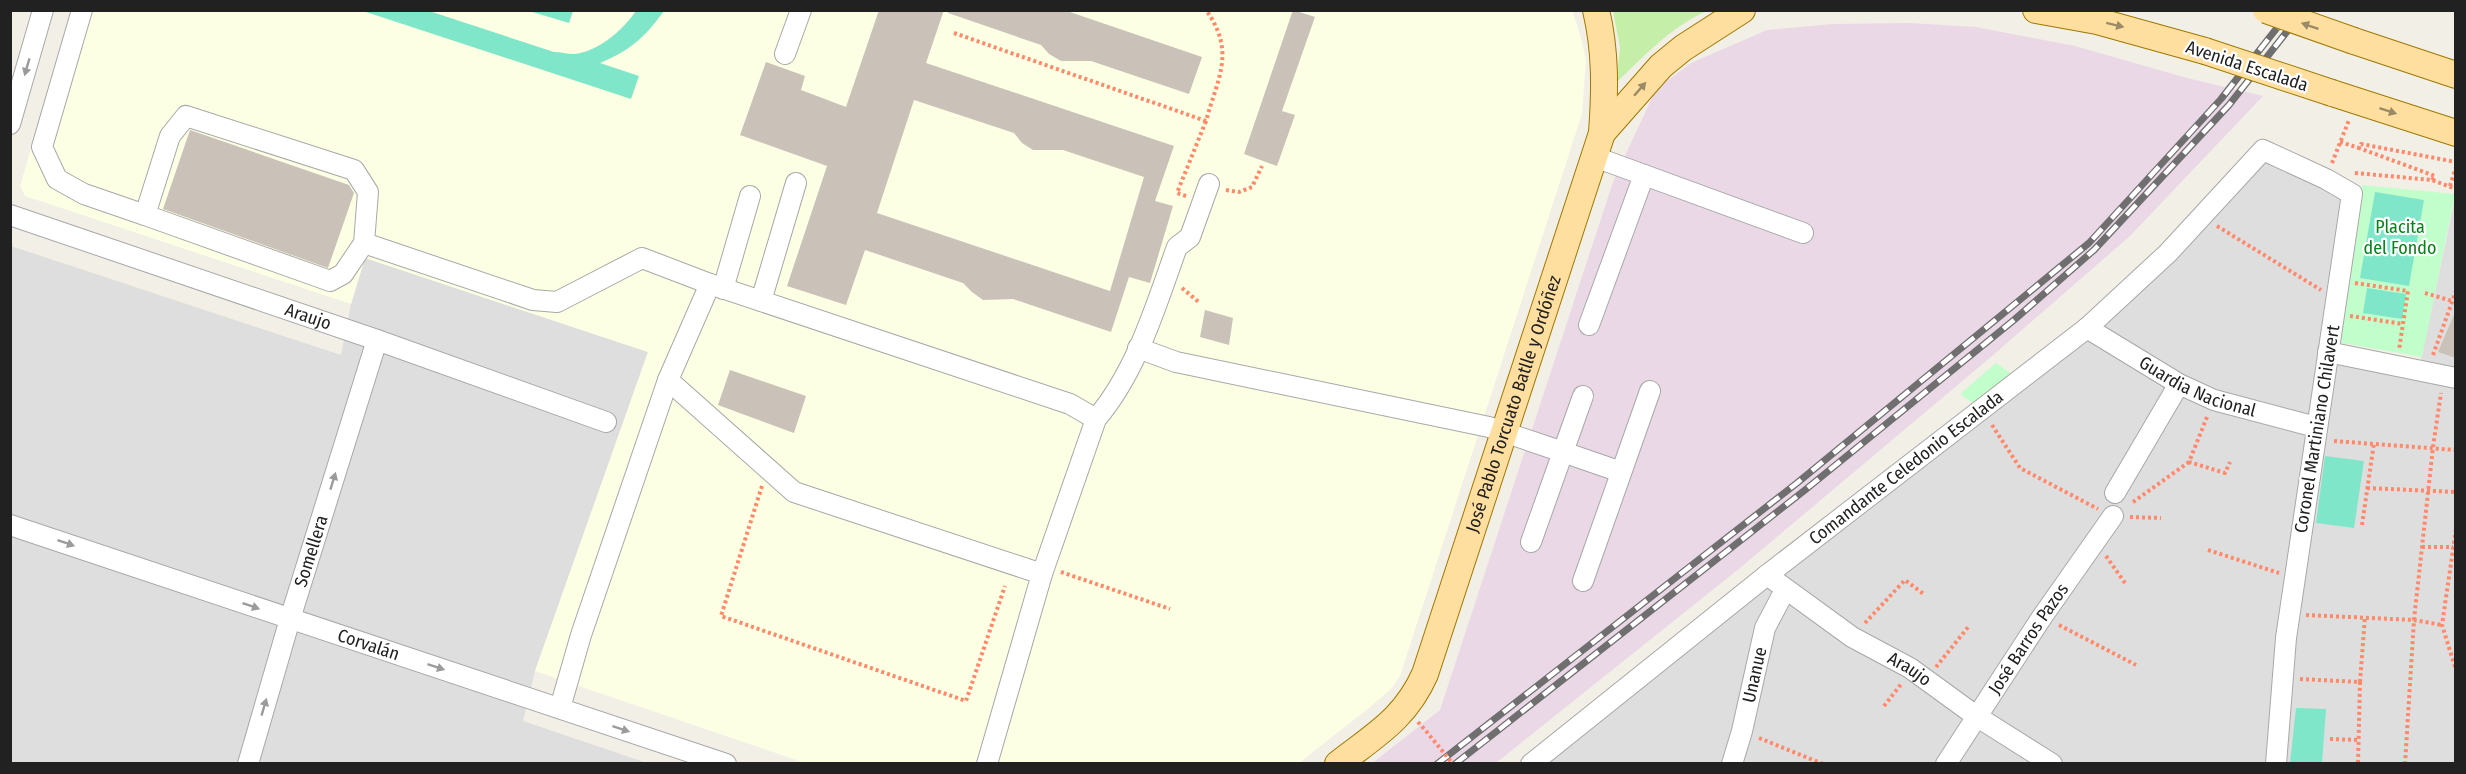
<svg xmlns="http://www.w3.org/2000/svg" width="2466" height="774" viewBox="0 0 2466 774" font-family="'Fira Sans Condensed',sans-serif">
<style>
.residential{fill:#dfdede}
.industrial{fill:#ebd8e6}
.education{fill:#fcffe3}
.grass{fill:#c5efa9}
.park{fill:#c2fecc}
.pitch{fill:#7fe6c9}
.building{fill:#cac2b9;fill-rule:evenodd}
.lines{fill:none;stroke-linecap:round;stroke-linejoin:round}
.minor-casing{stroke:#a8a8a8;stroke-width:22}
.major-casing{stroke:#9e7900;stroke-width:28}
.path{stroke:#ff886b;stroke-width:4;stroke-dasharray:3 3;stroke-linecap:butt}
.minor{stroke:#fff;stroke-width:20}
.major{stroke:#ffdf9f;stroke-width:26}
.rail-casing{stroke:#6f6f6f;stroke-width:7}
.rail{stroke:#fff;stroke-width:4.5;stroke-dasharray:14;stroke-linecap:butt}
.major-bridge-casing{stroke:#9e7900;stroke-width:28;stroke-linecap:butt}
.path-bridge{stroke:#ff886b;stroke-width:4;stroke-dasharray:3 3;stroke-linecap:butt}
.major-bridge{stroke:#ffdf9f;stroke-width:26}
.oneway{fill:#9b8a66}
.oneway2{fill:#9b9b9b}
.labels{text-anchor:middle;stroke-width:4.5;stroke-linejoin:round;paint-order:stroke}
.street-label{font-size:18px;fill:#212121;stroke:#fff}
.park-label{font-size:18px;fill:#04851a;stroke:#fff}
</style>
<rect width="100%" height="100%" fill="#f2efe7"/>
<g class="residential">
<polygon points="2263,150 2352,194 2329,352 2418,373 2455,198 2455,763 1531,764 2087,328"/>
<polygon points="11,246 341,355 351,304 365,258 648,352 535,671 523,721 647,763 11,764"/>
</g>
<polygon class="industrial" points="1910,23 1976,27 2075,46 2187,78 2263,96 2130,236 1992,356 1740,568 1496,763 1371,764 1440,710 1613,182 1656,89 1691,63 1767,30 1833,24"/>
<polygon class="education" points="1572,10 1581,38 1586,60 1582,114 1400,676 1391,689 1370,707 1299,763 805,763 535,671 648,352 365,258 351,304 25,196 20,186 71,11"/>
<path class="grass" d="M1613 11H1707C1672 26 1643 57 1616 83L1620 48Z"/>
<g class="park">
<polygon points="2362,185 2455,194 2422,357 2337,342"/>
<polygon points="1996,363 2021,380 1982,410 1960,394"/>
</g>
<g class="pitch">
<path d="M363 11H429L554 52C560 52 567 54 574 54 598 52 623 30 636 11H664C643 39 632 49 600 63L639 76 631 99Z"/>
<polygon points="529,11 573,11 569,23"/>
<polygon points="2375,192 2424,200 2409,286 2360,278"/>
<polygon points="2367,288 2406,294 2402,319 2363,313"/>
<polygon points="2325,456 2364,461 2354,528 2316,523"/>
<polygon points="2296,708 2326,709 2322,763 2290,763"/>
</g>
<g class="building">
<path d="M879 10H944L926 63 1174 146 1155 201 1173 206 1150 283 1129 277 1111 332 1013 299 983 300 972 292 963 283 865 250 846 305 787 286 827 166 740 135 766 62 805 76 801 90 846 107ZM914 100 1014 133 1022 143 1033 150H1063L1144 177 1110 291 877 213Z"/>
<polygon points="949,10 1064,10 1202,57 1189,94 1091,61 1061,61 1049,54 1041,45 948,13"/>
<polygon points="1293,10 1315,17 1282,111 1295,115 1277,166 1244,154"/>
<polygon points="190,130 349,185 354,193 328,268 163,209"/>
<polygon points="1205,310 1233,318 1229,345 1200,337"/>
<polygon points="2456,310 2456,358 2438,352"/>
<polygon points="730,370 806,396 794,433 718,405"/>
</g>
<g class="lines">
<defs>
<g id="minor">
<polyline points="82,10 42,147 57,179 84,194 145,215"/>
<polyline points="785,54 801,10"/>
<polyline points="10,124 43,10"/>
<polyline points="1595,157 1803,233"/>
<path id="s1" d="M10 215 377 340 606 422"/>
<path d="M364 243 343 274 330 281 145 215 170 136 186 116 354 170 368 192 364 243 533 300 557 302 642 258 710 284 1070 404 1096 419C1137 371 1156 305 1177 247L1190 237 1209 184"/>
<polyline points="710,284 668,380 794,492 1042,574 987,764"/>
<polyline points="723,289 750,196"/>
<polyline points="761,301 796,183"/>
<polyline points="1589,325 1644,175"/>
<path id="s2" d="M2087 328 2179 384 2214 400 2316 427"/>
<polyline points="1138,348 1176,362 1489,427 1563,452 1531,542"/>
<polyline points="2328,352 2456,378"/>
<polyline points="1583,396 1563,452 1621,472"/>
<polyline points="2115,493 2179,384"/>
<path id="s3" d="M10 525 726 764"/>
<polyline points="1042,574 1096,419"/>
<path id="s4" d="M1767 575 1852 637 1910 668 1976 716 2052 764"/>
<polyline points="1583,581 1650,391"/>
<polyline points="560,708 581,635 668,380"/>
<path id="s5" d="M248 764 290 619 377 340"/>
<path id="s6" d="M1531 764 1767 575 2087 328 2168 253 2263 150 2326 179 2352 194 2286 638 2276 764"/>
<path id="s7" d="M1732 764 1742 731 1765 628 1785 590"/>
<path id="s8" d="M1946 764 2042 617 2113 516"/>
</g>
<g id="major">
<polyline points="2036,10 2097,21 2205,51"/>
<polyline points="2354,41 2456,75"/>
<polyline points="2332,93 2456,133"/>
<polyline points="1602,133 1661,66 1683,48 1742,10"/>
<path id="s9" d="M1338 764C1375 735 1405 719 1425 674L1602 133C1605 91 1606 52 1596 10"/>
</g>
</defs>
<use href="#minor" class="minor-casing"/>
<use href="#major" class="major-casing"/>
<g class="path">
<path d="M954 33 1206 121C1218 77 1236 52 1206 10"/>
<polyline points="2340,142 2359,148"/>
<polyline points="2332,163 2349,120"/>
<polyline points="2355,173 2432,180 2456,189"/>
<polyline points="2432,180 2435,176 2359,148 2361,144 2456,162"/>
<polyline points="2450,186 2456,167"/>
<polyline points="1226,190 1239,192 1252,187 1262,166"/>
<polyline points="1186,196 1177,193 1206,121"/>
<polyline points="2217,226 2321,290"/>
<polyline points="2355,283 2408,291 2399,350"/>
<polyline points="1182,288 1200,303"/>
<polyline points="2425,293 2452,301"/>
<polyline points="2350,316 2403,324"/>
<polyline points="2433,355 2456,291"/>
<polyline points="2207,417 2189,462 2225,473 2230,462"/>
<polyline points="1992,425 2020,468 2098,509"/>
<polyline points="2334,441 2456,450"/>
<polyline points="762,486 721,616 966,701 1005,586"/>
<polyline points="2367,488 2456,492"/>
<polyline points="2133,502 2189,462"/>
<polyline points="2130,517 2161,518"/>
<polyline points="2362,525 2374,443"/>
<polyline points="2456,529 2442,625 2456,670"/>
<polyline points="2422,547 2453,547"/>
<polyline points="2208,550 2279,573"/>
<polyline points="2106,556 2125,583"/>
<polyline points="1061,572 1170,609"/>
<polyline points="2306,615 2414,620 2433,447 2441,393"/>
<polyline points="1865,623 1905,580 1925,595"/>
<polyline points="2059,625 2136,665"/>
<polyline points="1936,667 1969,626"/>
<polyline points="2300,679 2360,682 2358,764"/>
<polyline points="2360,682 2365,617"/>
<polyline points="1884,706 1902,683"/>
<polyline points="1418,722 1426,731"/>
<polyline points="1759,738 1823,764"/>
<polyline points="2330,739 2359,740"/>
<polyline points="2405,764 2414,620 2442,625"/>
</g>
<use href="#minor" class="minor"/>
<use href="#major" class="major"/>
<defs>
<g id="rail">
<polyline points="1437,764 1797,483 2089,243 2221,99 2291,10"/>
<polyline points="1455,764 1805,490 2014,320 2094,250 2229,105 2304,10"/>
</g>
</defs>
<use href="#rail" class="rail-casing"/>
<use href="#rail" class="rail"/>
<defs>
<g id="major-bridge">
<polyline points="2266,10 2354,41"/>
<polyline points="2205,51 2332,93"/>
</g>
</defs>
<use href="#major-bridge" class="major-bridge-casing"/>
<polyline class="path-bridge" points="1426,731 1453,764"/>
<use href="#major-bridge" class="major-bridge"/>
</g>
<defs><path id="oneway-solid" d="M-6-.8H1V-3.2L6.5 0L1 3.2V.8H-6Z" transform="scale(1.5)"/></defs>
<g class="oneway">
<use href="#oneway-solid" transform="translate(2115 25) rotate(14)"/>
<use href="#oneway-solid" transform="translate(2310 26) rotate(-161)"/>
<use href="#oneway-solid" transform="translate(1640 89) rotate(-49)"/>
<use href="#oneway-solid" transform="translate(2388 111) rotate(18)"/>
</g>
<g class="oneway2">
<use href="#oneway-solid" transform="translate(27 67) rotate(106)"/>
<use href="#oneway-solid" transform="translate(333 481) rotate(-73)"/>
<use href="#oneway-solid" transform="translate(66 543) rotate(19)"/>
<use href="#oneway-solid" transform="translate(251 606) rotate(19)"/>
<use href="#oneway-solid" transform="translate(436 667) rotate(18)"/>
<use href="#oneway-solid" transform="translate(264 707) rotate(-74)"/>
<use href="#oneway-solid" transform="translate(621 729) rotate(18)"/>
</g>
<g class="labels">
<g class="street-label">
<text transform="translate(2247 66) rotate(18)" y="6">Avenida Escalada</text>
<text dy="6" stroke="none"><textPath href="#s1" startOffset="315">Araujo</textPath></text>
<text dy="6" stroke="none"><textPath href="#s2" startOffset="126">Guardia Nacional</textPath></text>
<text dy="6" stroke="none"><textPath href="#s9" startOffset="411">José Pablo Torcuato Batlle y Ordóñez</textPath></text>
<text transform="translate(2317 429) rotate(-81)" y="6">Coronel Martiniano Chilavert</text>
<text dy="6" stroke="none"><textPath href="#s6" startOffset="478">Comandante Celedonio Escalada</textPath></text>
<text dy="6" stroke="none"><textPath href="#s5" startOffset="222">Somellera</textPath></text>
<text dy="6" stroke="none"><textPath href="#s8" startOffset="150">José Barros Pazos</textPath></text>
<text dy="6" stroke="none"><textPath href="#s3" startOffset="378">Corvalán</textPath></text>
<text dy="6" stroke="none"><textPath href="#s4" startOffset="171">Araujo</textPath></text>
<text dy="6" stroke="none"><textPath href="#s7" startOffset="92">Unanue</textPath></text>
</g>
<g class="park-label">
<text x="2400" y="233">Placita<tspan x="2400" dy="21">del Fondo</tspan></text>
</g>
</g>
<rect width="2466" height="774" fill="none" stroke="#212121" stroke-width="24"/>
</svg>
